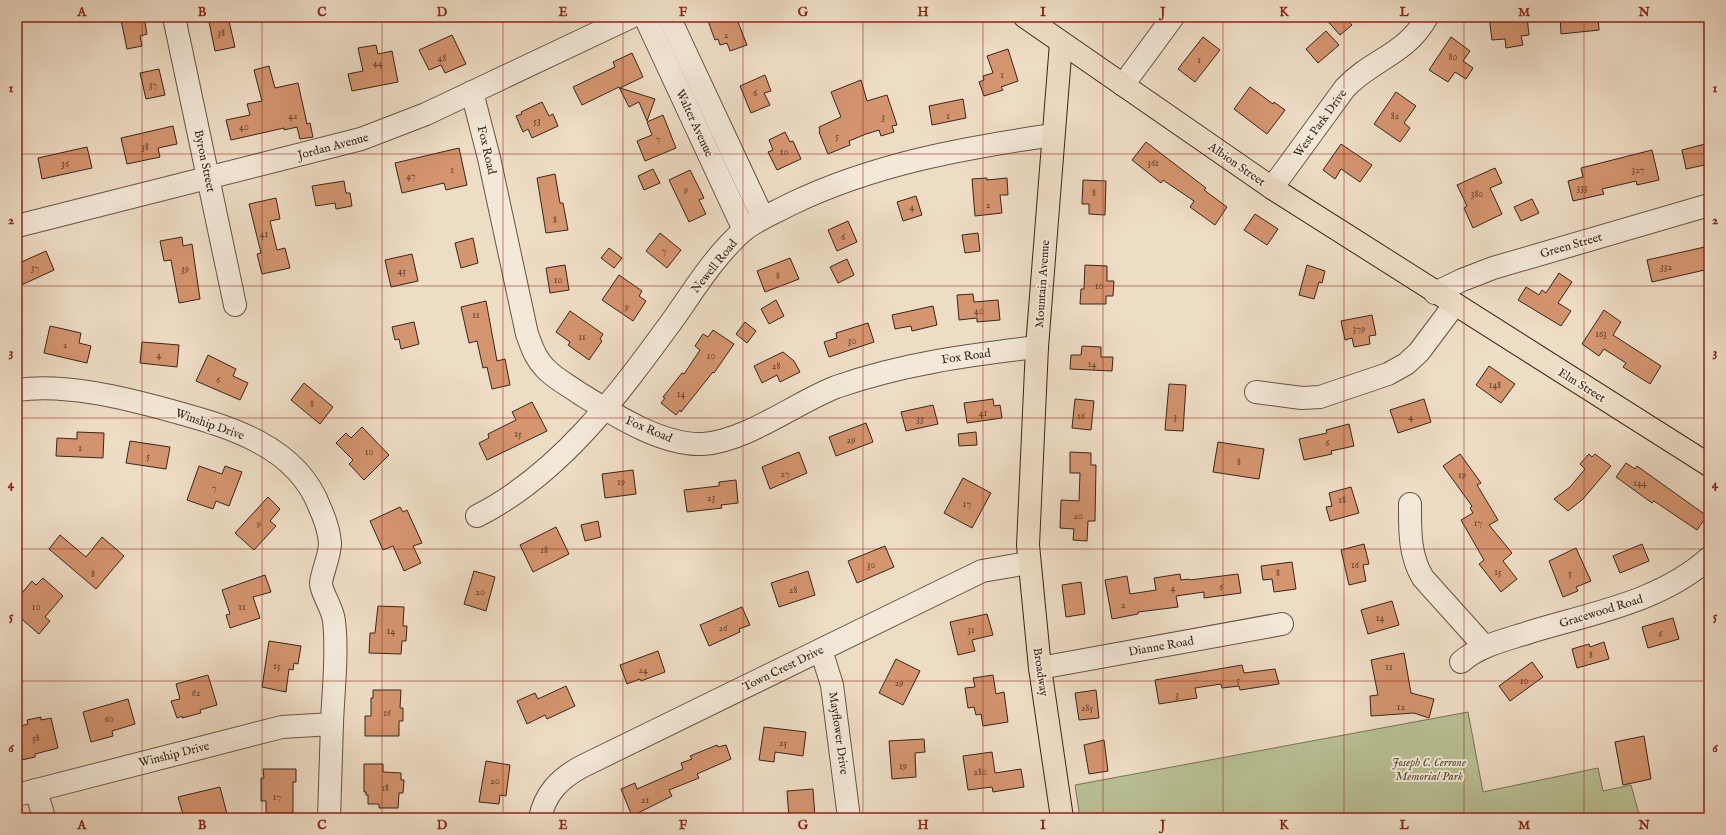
<svg xmlns="http://www.w3.org/2000/svg" width="1726" height="835" viewBox="0 0 1726 835" font-family="'IM FELL English',serif">
<style>
.green{fill:#b9c195;stroke:#7a7358}
.building{fill:#d4956f;stroke:#3a251b}
.lines{fill:none;stroke-linecap:round;stroke-linejoin:round}
.minor-casing{stroke:#675346;stroke-width:24}
.major-casing{stroke:#3a251b;stroke-width:24}
.minor{stroke:#f4e9d9;stroke-width:22}
.major{stroke:#eeddc5;stroke-width:22}
.grid{fill:none;stroke:#8f2418;stroke-width:1;stroke-opacity:0.55}
.labels{text-anchor:middle;stroke-width:4;stroke-linejoin:round;paint-order:stroke}
.number-label{font-size:10px;fill:#604130}
.street-label{font-size:12px;fill:#3a251b;stroke:#f4e9d9}
.park-label{font-size:12px;font-style:italic;fill:#5a4c3a;stroke:#f4e9d9}
.neatline{fill:none;stroke:#8f2418;stroke-width:1.5}
.grid-label{font-size:13px;text-anchor:middle;font-weight:bold;fill:#8f2418}
</style>
<rect width="100%" height="100%" fill="#eeddc5"/>
<filter id="stains"><feTurbulence type="fractalNoise" baseFrequency=".005" numOctaves="4"/><feColorMatrix values="0 0 0 0 .2 0 0 0 0 .09 0 0 0 0 .02 0 0 0 .5 -.17"/></filter>
<radialGradient id="worn" r=".72"><stop offset=".6" stop-color="#630" stop-opacity="0"/><stop offset="1" stop-color="#630" stop-opacity=".3"/></radialGradient>
<g class="green">
<polygon points="1468,712 1483,792 1598,768 1603,791 1631,785 1640,818 1080,818 1075,785"/>
<polygon points="977,814 1014,816 1019,818 957,818 962,815"/>
</g>
<g class="building">
<polygon points="135,17 144,17 147,34 140,36 142,46 127,49 121,20"/>
<polygon points="208,17 228,17 235,47 215,51"/>
<polygon points="718,17 736,17 747,45 730,51 727,43 720,45 718,39 715,40 708,21"/>
<polygon points="1324,17 1345,17 1352,25 1340,35"/>
<polygon points="1489,17 1527,17 1529,35 1521,36 1523,45 1506,48 1505,39 1492,40"/>
<polygon points="1560,17 1598,17 1599,30 1561,34"/>
<polygon points="1326,31 1339,45 1318,63 1306,49"/>
<polygon points="452,35 466,64 445,73 441,65 429,70 419,50"/>
<polygon points="1203,37 1220,50 1195,82 1178,69"/>
<polygon points="1451,37 1470,51 1463,61 1473,68 1466,79 1455,72 1448,82 1429,70"/>
<polygon points="376,45 378,54 392,51 398,82 352,91 348,74 363,71 358,48"/>
<polygon points="1008,49 1018,81 1001,87 1003,90 984,96 979,82 984,80 983,76 993,73 987,56"/>
<polygon points="632,53 643,77 620,88 655,99 647,121 639,102 629,107 619,87 582,105 573,87 615,67 613,62"/>
<polygon points="269,66 275,88 298,83 307,124 310,123 313,137 300,139 297,127 284,130 284,128 231,140 226,120 250,115 247,104 262,101 254,70"/>
<polygon points="159,69 165,95 146,99 140,73"/>
<polygon points="765,75 771,91 764,93 770,105 751,113 740,86"/>
<polygon points="861,80 867,101 887,95 897,125 892,126 894,132 881,136 879,130 866,134 849,141 850,145 828,154 819,132 820,131 819,127 841,117 831,92"/>
<polygon points="1250,87 1273,104 1274,102 1285,110 1267,134 1234,109"/>
<polygon points="1396,92 1416,106 1404,123 1410,128 1400,142 1374,124"/>
<polygon points="963,99 966,118 932,125 929,106"/>
<polygon points="542,102 549,116 553,114 558,126 532,138 528,129 523,132 516,116 522,114 521,112"/>
<polygon points="663,115 676,148 645,161 637,141 652,135 647,122"/>
<polygon points="173,126 177,144 158,148 160,157 127,164 121,138"/>
<polygon points="785,132 790,142 793,141 801,159 777,170 768,152 773,150 769,140"/>
<polygon points="1146,142 1206,188 1204,190 1227,207 1215,225 1190,207 1194,201 1163,180 1161,183 1132,160"/>
<polygon points="1709,143 1709,164 1686,169 1682,150"/>
<polygon points="1341,144 1372,165 1360,182 1341,169 1335,179 1323,170"/>
<polygon points="87,147 92,168 42,179 38,158"/>
<polygon points="459,148 467,185 446,190 444,183 402,193 395,163"/>
<polygon points="1652,150 1659,180 1637,185 1636,181 1602,189 1604,194 1573,201 1568,181 1583,177 1581,168"/>
<polygon points="1495,168 1502,183 1490,188 1502,214 1473,228 1464,208 1467,206 1457,185"/>
<polygon points="653,169 660,183 644,190 638,176"/>
<polygon points="690,170 704,198 699,200 706,214 689,222 669,180"/>
<polygon points="555,174 560,203 563,203 568,230 546,233 537,178"/>
<polygon points="987,178 987,180 1007,178 1008,195 1000,195 1002,213 975,216 972,179"/>
<polygon points="1083,180 1106,181 1105,215 1089,214 1089,204 1082,204"/>
<polygon points="344,181 346,193 350,193 352,206 336,209 335,203 316,206 312,186"/>
<polygon points="916,196 922,215 903,221 897,202"/>
<polygon points="276,198 280,219 270,221 277,250 285,248 290,268 262,274 257,254 261,253 249,204"/>
<polygon points="1532,199 1539,213 1521,221 1514,207"/>
<polygon points="1255,214 1278,229 1267,245 1244,230"/>
<polygon points="848,221 857,242 837,251 828,230"/>
<polygon points="660,233 681,250 667,268 646,251"/>
<polygon points="978,233 980,251 965,253 962,235"/>
<polygon points="182,237 183,246 192,244 200,299 179,303 171,260 164,261 160,241"/>
<polygon points="473,238 478,263 461,268 455,243"/>
<polygon points="1709,246 1709,269 1652,282 1647,260"/>
<polygon points="609,248 622,258 614,268 601,258"/>
<polygon points="46,251 54,270 17,287 17,264"/>
<polygon points="412,254 418,281 391,287 385,260"/>
<polygon points="790,258 799,279 765,292 757,271"/>
<polygon points="847,259 854,275 838,283 830,267"/>
<polygon points="565,265 569,290 550,293 546,268"/>
<polygon points="1085,265 1107,266 1107,281 1114,281 1113,296 1106,296 1106,304 1080,304 1081,289 1084,289"/>
<polygon points="1307,265 1325,271 1322,283 1319,282 1314,299 1299,295"/>
<polygon points="1559,273 1572,282 1558,303 1571,311 1561,326 1518,300 1526,287 1539,295 1542,290 1546,293"/>
<polygon points="619,275 642,291 639,296 646,301 633,321 602,300"/>
<polygon points="973,294 974,302 998,300 1000,320 977,322 977,318 959,320 957,295"/>
<polygon points="776,300 784,316 769,324 761,309"/>
<polygon points="486,301 497,361 505,359 510,385 492,389 487,367 483,368 477,341 469,343 461,307"/>
<polygon points="933,306 937,325 912,331 911,326 895,329 892,315"/>
<polygon points="1604,310 1621,322 1613,335 1661,366 1650,384 1623,367 1626,363 1604,349 1599,356 1582,344"/>
<polygon points="570,311 603,334 600,339 602,341 589,360 568,345 570,342 556,332"/>
<polygon points="1372,315 1376,335 1369,336 1370,344 1354,347 1352,338 1345,340 1341,321"/>
<polygon points="414,322 419,344 401,349 399,339 395,340 392,327"/>
<polygon points="745,322 756,331 747,343 736,334"/>
<polygon points="868,323 874,342 829,357 824,342 837,338 836,333"/>
<polygon points="50,326 81,333 79,343 91,346 87,363 44,353"/>
<polygon points="713,330 734,344 714,373 713,372 681,412 680,410 676,415 661,403 665,398 663,397 682,373 684,374 700,350 695,346 703,334 708,337"/>
<polygon points="142,342 179,345 177,367 140,363"/>
<polygon points="1082,346 1101,347 1101,357 1113,357 1112,371 1070,369 1071,355 1081,355"/>
<polygon points="783,352 794,361 800,372 780,382 777,375 762,383 754,366"/>
<polygon points="208,355 236,369 233,376 248,383 240,400 196,381"/>
<polygon points="1489,366 1515,384 1501,403 1476,385"/>
<polygon points="304,383 333,407 320,424 291,400"/>
<polygon points="1169,384 1186,385 1183,431 1165,430"/>
<polygon points="993,399 994,406 1000,405 1002,418 967,423 964,403"/>
<polygon points="1075,399 1094,401 1091,430 1072,428"/>
<polygon points="1424,399 1431,422 1398,433 1390,410"/>
<polygon points="532,402 547,431 487,460 479,443 489,438 488,434 516,420 512,412"/>
<polygon points="933,405 938,424 906,431 901,412"/>
<polygon points="866,423 873,442 836,456 829,437"/>
<polygon points="1349,424 1354,446 1331,451 1332,454 1304,460 1299,439 1327,433 1326,430"/>
<polygon points="362,427 389,455 364,480 349,464 353,460 336,443 346,433 351,438"/>
<polygon points="77,432 104,433 103,458 56,456 57,438 77,439"/>
<polygon points="976,432 977,445 959,446 958,434"/>
<polygon points="130,441 170,447 166,469 126,463"/>
<polygon points="1218,442 1264,449 1259,479 1213,472"/>
<polygon points="799,452 807,473 770,489 762,467"/>
<polygon points="1070,452 1091,453 1091,465 1096,465 1095,521 1088,521 1087,541 1073,540 1074,529 1060,528 1061,500 1079,501 1080,473 1070,473"/>
<polygon points="1460,454 1481,483 1477,485 1498,520 1489,525 1512,553 1503,561 1517,579 1501,592 1479,564 1484,560 1461,520 1473,513 1470,508 1472,506 1443,466"/>
<polygon points="1589,454 1592,457 1595,454 1611,466 1583,499 1568,511 1554,499 1570,487 1585,469 1580,464"/>
<polygon points="1626,463 1635,469 1637,466 1707,516 1697,530 1654,501 1652,503 1616,477"/>
<polygon points="199,466 222,474 225,466 242,472 229,506 216,501 213,509 187,500"/>
<polygon points="633,470 636,494 605,498 602,474"/>
<polygon points="963,478 991,493 972,528 944,513"/>
<polygon points="736,480 738,503 721,505 722,508 687,512 684,490 719,486 719,482"/>
<polygon points="1351,487 1359,513 1330,521 1326,507 1332,506 1329,493"/>
<polygon points="268,497 280,509 270,521 276,526 254,550 235,533"/>
<polygon points="400,507 403,512 407,510 422,543 413,546 421,563 404,571 393,546 383,550 370,521"/>
<polygon points="598,521 601,537 585,541 581,525"/>
<polygon points="556,527 569,554 533,572 520,545"/>
<polygon points="60,535 86,557 102,537 124,556 96,589 49,549"/>
<polygon points="1364,544 1369,564 1363,565 1366,581 1349,585 1341,550"/>
<polygon points="1642,544 1649,561 1620,573 1613,556"/>
<polygon points="885,546 894,567 857,583 848,561"/>
<polygon points="1576,548 1591,581 1576,587 1578,591 1563,597 1549,561"/>
<polygon points="1292,562 1296,589 1274,592 1272,579 1263,580 1261,566"/>
<polygon points="474,571 495,577 486,611 464,604"/>
<polygon points="808,571 815,595 779,607 771,583"/>
<polygon points="1180,574 1181,580 1189,579 1190,580 1238,574 1241,593 1204,598 1204,592 1176,596 1178,607 1138,612 1138,614 1112,619 1105,580 1127,576 1130,594 1156,590 1154,578"/>
<polygon points="265,575 271,592 253,597 260,618 230,628 226,615 230,614 222,590"/>
<polygon points="43,578 63,596 45,617 50,621 39,634 17,615 17,599 32,581 36,585"/>
<polygon points="1081,582 1085,614 1066,617 1062,585"/>
<polygon points="1392,601 1399,625 1368,634 1361,610"/>
<polygon points="378,606 404,607 403,626 407,626 406,641 402,641 401,654 369,653 370,633 375,633"/>
<polygon points="742,607 750,625 739,629 740,632 709,646 700,625"/>
<polygon points="987,614 993,635 972,640 975,651 958,655 950,622"/>
<polygon points="1673,618 1679,639 1648,648 1642,627"/>
<polygon points="269,641 301,646 298,664 294,663 293,670 289,669 286,692 262,687"/>
<polygon points="1604,642 1609,659 1577,668 1572,649 1589,644 1590,647"/>
<polygon points="658,651 665,672 641,681 640,679 627,684 620,665"/>
<polygon points="1404,653 1411,693 1434,699 1429,718 1414,713 1371,716 1370,696 1378,695 1371,660"/>
<polygon points="896,659 920,671 903,705 879,693"/>
<polygon points="1532,662 1543,677 1510,701 1499,686"/>
<polygon points="1242,665 1244,673 1275,669 1279,684 1240,690 1239,686 1222,688 1221,684 1195,688 1197,698 1159,704 1155,680"/>
<polygon points="208,675 217,705 200,710 201,713 182,718 182,716 177,718 171,701 180,699 176,684"/>
<polygon points="993,675 996,694 1004,692 1008,722 983,726 981,714 976,715 974,707 968,708 965,688 975,687 973,678"/>
<polygon points="566,686 575,706 547,719 545,715 527,724 517,701 535,693 538,699"/>
<polygon points="373,690 401,690 400,708 403,708 403,721 399,721 399,736 365,736 365,716 371,716 371,698 373,698"/>
<polygon points="1096,690 1099,718 1079,720 1075,693"/>
<polygon points="128,699 135,724 112,731 113,736 91,742 83,712"/>
<polygon points="41,717 41,720 51,718 58,748 35,754 35,757 17,761 17,727 28,724 27,720"/>
<polygon points="764,727 806,732 803,756 775,752 774,762 759,760"/>
<polygon points="1644,736 1651,779 1623,785 1615,742"/>
<polygon points="924,739 925,752 915,753 916,777 892,779 889,741"/>
<polygon points="1104,740 1108,771 1089,774 1084,745"/>
<polygon points="717,745 718,747 726,745 731,759 697,774 699,778 669,790 672,796 632,816 621,789 635,783 637,789 683,769 681,763 692,759 690,756"/>
<polygon points="992,752 995,773 1021,769 1024,787 993,792 992,787 968,790 963,756"/>
<polygon points="486,761 510,765 506,796 500,795 499,804 479,802"/>
<polygon points="364,764 383,764 383,772 401,773 401,780 404,780 403,793 399,793 398,808 379,808 379,804 368,804 368,795 366,795 366,792 364,792"/>
<polygon points="263,769 296,769 296,782 293,782 293,813 266,813 266,801 261,801 261,778 264,778"/>
<polygon points="220,787 228,818 184,818 178,797"/>
<polygon points="813,789 815,818 789,818 787,791"/>
</g>
<g class="lines">
<defs>
<g id="minor">
<polyline points="174,17 235,305"/>
<polyline points="645,17 744,230"/>
<polyline points="669,17 763,218"/>
<polyline points="1123,85 1173,17"/>
<path d="M472 92 489 158 527 334C532 347 535 358 545 368 555 379 568 385 579 393 613 414 662 446 703 444 747 441 795 403 836 387 902 364 968 355 1037 347"/>
<path d="M1272 188 1345 88C1372 59 1406 55 1427 17"/>
<polyline points="17,226 361,139 426,114 631,17"/>
<polyline points="1435,293 1462,280 1493,268 1709,205"/>
<path d="M17 390C65 383 125 398 172 411 230 427 297 446 320 508 325 519 329 531 330 543 330 557 321 574 321 584 322 594 333 609 334 621 338 655 333 691 332 724L282 727 17 795"/>
<polyline points="1256,392 1302,398 1320,397 1388,374 1406,364 1419,352 1455,304"/>
<path d="M1410 504C1410 530 1409 555 1423 578L1485 647"/>
<path d="M477 516C560 474 618 395 672 321 694 290 715 255 744 230 758 219 776 212 791 204 874 164 963 148 1053 135"/>
<polyline points="821,650 832,685 849,818"/>
<path d="M1461 662C1480 645 1506 640 1530 632 1592 613 1660 602 1709 558"/>
<polyline points="1040,668 1282,624"/>
<polyline points="36,790 44,818"/>
<polyline points="329,818 332,724"/>
<path d="M540 818C545 794 559 779 581 767L982 571 1028 563"/>
</g>
<g id="major">
<polyline points="1025,17 1272,188 1709,465"/>
<polyline points="1061,43 1037,347 1028,545 1040,668 1062,818"/>
</g>
</defs>
<use href="#minor" class="minor-casing"/>
<use href="#major" class="major-casing"/>
<use href="#minor" class="minor"/>
<use href="#major" class="major"/>
</g>
<path class="grid" d="M142 17V818M262 17V818M382 17V818M503 17V818M623 17V818M743 17V818M863 17V818M983 17V818M1103 17V818M1223 17V818M1344 17V818M1464 17V818M1584 17V818M17 154H1709M17 286H1709M17 418H1709M17 549H1709M17 681H1709"/>
<g class="labels">
<g class="number-label">
<text x="221" y="36">38</text>
<text x="726" y="38">2</text>
<text x="1453" y="60">80</text>
<text x="442" y="61">48</text>
<text x="1199" y="63">1</text>
<text x="378" y="66">44</text>
<text x="1002" y="78">1</text>
<text x="153" y="88">37</text>
<text x="755" y="96">6</text>
<text x="293" y="119">42</text>
<text x="948" y="119">1</text>
<text x="1395" y="119">82</text>
<text x="883" y="120">3</text>
<text x="537" y="124">53</text>
<text x="244" y="130">40</text>
<text x="837" y="139">5</text>
<text x="658" y="142">7</text>
<text x="145" y="150">38</text>
<text x="784" y="155">10</text>
<text x="1153" y="166">361</text>
<text x="65" y="167">36</text>
<text x="452" y="173">1</text>
<text x="1638" y="173">327</text>
<text x="411" y="179">47</text>
<text x="1582" y="191">333</text>
<text x="686" y="193">9</text>
<text x="1094" y="196">8</text>
<text x="1477" y="197">380</text>
<text x="988" y="208">2</text>
<text x="912" y="210">4</text>
<text x="555" y="223">8</text>
<text x="264" y="237">41</text>
<text x="843" y="240">6</text>
<text x="664" y="254">7</text>
<text x="1666" y="270">332</text>
<text x="35" y="271">37</text>
<text x="185" y="272">39</text>
<text x="402" y="274">45</text>
<text x="778" y="279">8</text>
<text x="558" y="283">10</text>
<text x="1099" y="289">10</text>
<text x="627" y="310">9</text>
<text x="979" y="314">40</text>
<text x="476" y="318">11</text>
<text x="1359" y="332">379</text>
<text x="1601" y="337">163</text>
<text x="582" y="340">11</text>
<text x="852" y="344">30</text>
<text x="65" y="348">2</text>
<text x="159" y="358">4</text>
<text x="711" y="359">10</text>
<text x="1092" y="367">14</text>
<text x="776" y="369">28</text>
<text x="218" y="383">6</text>
<text x="1495" y="388">148</text>
<text x="681" y="397">14</text>
<text x="312" y="407">8</text>
<text x="983" y="416">41</text>
<text x="1081" y="419">16</text>
<text x="1175" y="420">3</text>
<text x="1411" y="420">4</text>
<text x="920" y="422">33</text>
<text x="518" y="437">15</text>
<text x="851" y="443">29</text>
<text x="1327" y="446">6</text>
<text x="80" y="451">1</text>
<text x="369" y="455">10</text>
<text x="148" y="459">5</text>
<text x="1239" y="465">8</text>
<text x="785" y="477">27</text>
<text x="1462" y="478">19</text>
<text x="621" y="485">19</text>
<text x="1640" y="486">144</text>
<text x="214" y="491">7</text>
<text x="711" y="501">23</text>
<text x="1342" y="503">18</text>
<text x="967" y="507">17</text>
<text x="1078" y="519">20</text>
<text x="1478" y="526">17</text>
<text x="259" y="527">9</text>
<text x="544" y="553">18</text>
<text x="871" y="568">30</text>
<text x="1355" y="568">16</text>
<text x="1498" y="575">15</text>
<text x="1278" y="576">8</text>
<text x="1570" y="576">5</text>
<text x="93" y="577">8</text>
<text x="1221" y="590">6</text>
<text x="1173" y="591">4</text>
<text x="793" y="593">28</text>
<text x="480" y="595">20</text>
<text x="1123" y="608">2</text>
<text x="36" y="610">10</text>
<text x="242" y="610">11</text>
<text x="1380" y="621">14</text>
<text x="723" y="631">26</text>
<text x="971" y="633">31</text>
<text x="391" y="634">14</text>
<text x="1660" y="637">6</text>
<text x="1591" y="658">8</text>
<text x="277" y="669">15</text>
<text x="1389" y="670">11</text>
<text x="643" y="673">24</text>
<text x="1238" y="683">5</text>
<text x="1524" y="684">10</text>
<text x="899" y="686">29</text>
<text x="196" y="696">62</text>
<text x="1177" y="698">3</text>
<text x="1401" y="710">12</text>
<text x="1087" y="711">285</text>
<text x="387" y="716">16</text>
<text x="109" y="722">60</text>
<text x="36" y="741">58</text>
<text x="783" y="746">25</text>
<text x="903" y="769">19</text>
<text x="980" y="775">280</text>
<text x="495" y="784">20</text>
<text x="385" y="791">18</text>
<text x="277" y="800">17</text>
<text x="645" y="803">21</text>
</g>
<g class="street-label">
<text transform="translate(695 123) rotate(65)" y="4">Walter Avenue</text>
<text transform="translate(1320 123) rotate(-54)" y="4">West Park Drive</text>
<text transform="translate(333 146) rotate(-15)" y="4">Jordan Avenue</text>
<text transform="translate(487 150) rotate(77)" y="4">Fox Road</text>
<text transform="translate(205 161) rotate(78)" y="4">Byron Street</text>
<text transform="translate(1237 164) rotate(35)" y="4">Albion Street</text>
<text transform="translate(1571 245) rotate(-16)" y="4">Green Street</text>
<text transform="translate(714 266) rotate(-51)" y="4">Newell Road</text>
<text transform="translate(1042 284) rotate(-86)" y="4">Mountain Avenue</text>
<text transform="translate(966 356) rotate(-8)" y="4">Fox Road</text>
<text transform="translate(1582 385) rotate(32)" y="4">Elm Street</text>
<text transform="translate(210 424) rotate(19)" y="4">Winship Drive</text>
<text transform="translate(649 429) rotate(23)" y="4">Fox Road</text>
<text transform="translate(1601 611) rotate(-17)" y="4">Gracewood Road</text>
<text transform="translate(1161 646) rotate(-10)" y="4">Dianne Road</text>
<text transform="translate(783 668) rotate(-26)" y="4">Town Crest Drive</text>
<text transform="translate(1041 672) rotate(82)" y="4">Broadway</text>
<text transform="translate(839 733) rotate(82)" y="4">Mayflower Drive</text>
<text transform="translate(174 754) rotate(-14)" y="4">Winship Drive</text>
</g>
<g class="park-label">
<text x="1429" y="766">Joseph C. Cerrone<tspan x="1429" dy="14">Memorial Park</tspan></text>
</g>
</g>
<rect width="1726" height="835" fill="none" stroke="#eeddc5" stroke-width="44"/>
<rect x="22" y="22" width="1682" height="791" class="neatline"/>
<g class="grid-label">
<text x="82" y="16">A</text>
<text x="202" y="16">B</text>
<text x="322" y="16">C</text>
<text x="442" y="16">D</text>
<text x="563" y="16">E</text>
<text x="683" y="16">F</text>
<text x="803" y="16">G</text>
<text x="923" y="16">H</text>
<text x="1043" y="16">I</text>
<text x="1163" y="16">J</text>
<text x="1284" y="16">K</text>
<text x="1404" y="16">L</text>
<text x="1524" y="16">M</text>
<text x="1644" y="16">N</text>
<text x="11" y="92">1</text>
<text x="1715" y="92">1</text>
<text x="11" y="224">2</text>
<text x="1715" y="224">2</text>
<text x="11" y="356">3</text>
<text x="1715" y="356">3</text>
<text x="11" y="488">4</text>
<text x="1715" y="488">4</text>
<text x="11" y="620">5</text>
<text x="1715" y="620">5</text>
<text x="11" y="752">6</text>
<text x="1715" y="752">6</text>
<text x="82" y="829">A</text>
<text x="202" y="829">B</text>
<text x="322" y="829">C</text>
<text x="442" y="829">D</text>
<text x="563" y="829">E</text>
<text x="683" y="829">F</text>
<text x="803" y="829">G</text>
<text x="923" y="829">H</text>
<text x="1043" y="829">I</text>
<text x="1163" y="829">J</text>
<text x="1284" y="829">K</text>
<text x="1404" y="829">L</text>
<text x="1524" y="829">M</text>
<text x="1644" y="829">N</text>
</g>
<rect width="100%" height="100%" filter="url(#stains)"/>
<rect width="100%" height="100%" fill="url(#worn)"/>
</svg>
